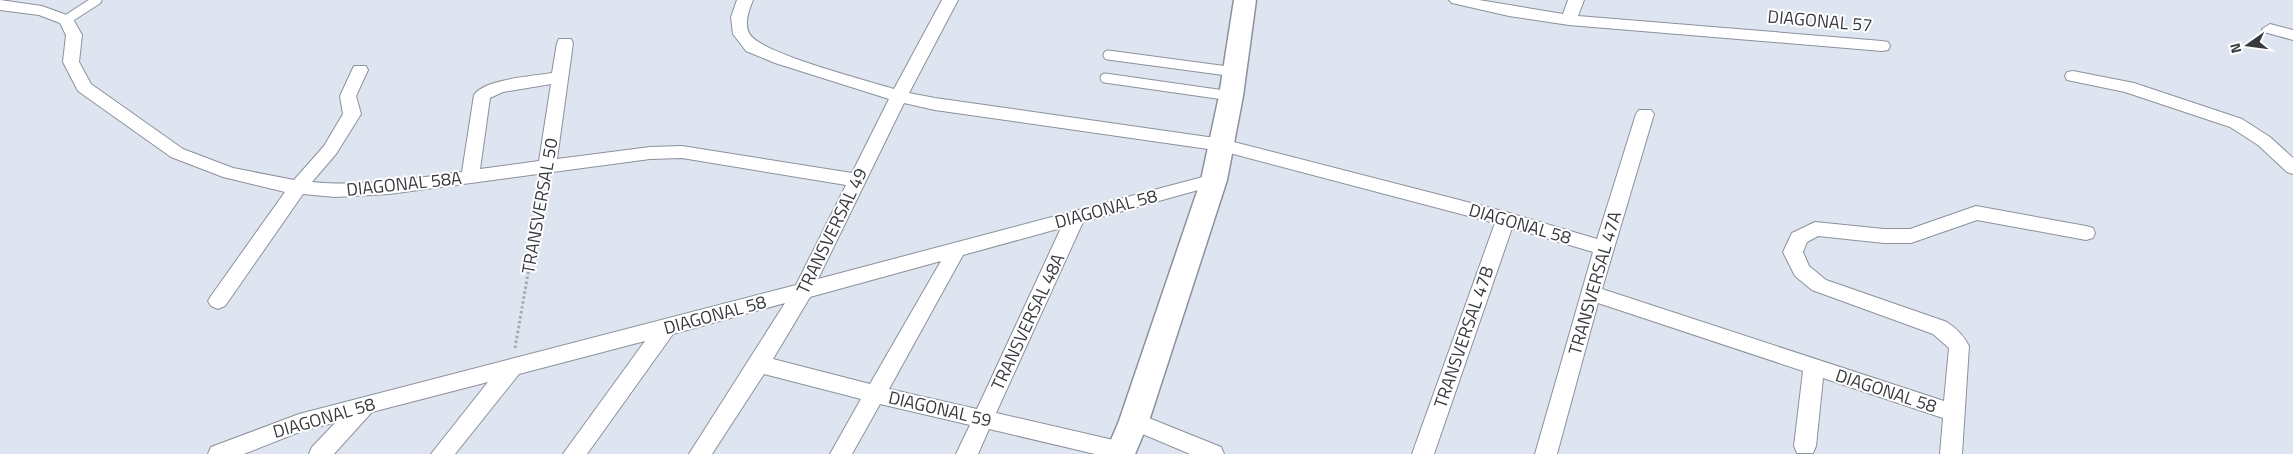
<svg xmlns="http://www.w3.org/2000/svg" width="2293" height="454" viewBox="0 0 2293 454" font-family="'Titillium Web',sans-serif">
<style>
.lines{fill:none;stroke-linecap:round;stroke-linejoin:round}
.lane-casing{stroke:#8b919d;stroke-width:11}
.street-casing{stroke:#8b919d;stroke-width:2}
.secondary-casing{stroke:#8b919d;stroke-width:3}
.path{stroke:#a4aab3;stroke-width:3;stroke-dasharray:2.5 2.5;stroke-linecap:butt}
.lane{stroke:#fff;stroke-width:9}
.street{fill:#fff;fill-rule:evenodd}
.secondary{fill:#fff;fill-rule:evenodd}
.labels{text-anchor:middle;stroke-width:4;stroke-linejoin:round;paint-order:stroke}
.street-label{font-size:18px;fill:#383a3f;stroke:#fff}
</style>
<rect width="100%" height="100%" fill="#dee5f1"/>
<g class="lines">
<defs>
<g id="lane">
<polyline points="66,20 97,0"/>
<polyline points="1108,55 1235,72"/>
<polyline points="1105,78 1231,96"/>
</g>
<g id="street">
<path d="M0 0 42 6 72 17 82 35 79 62 91 84 183 149 233 168 294 180 324 146 343 114 340 96 352 70 354 66H366L368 70 356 96 361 114 336 154 312 182C362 187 412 179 462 172L474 95C484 79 534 76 552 73L557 43 559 39H571L573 43 557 159 650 147 682 146 852 173 889 99 775 63 746 51 733 34 731 17 737 0H753C749 10 744 23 749 33 758 53 869 81 894 89L942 0H958L909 93 935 98 1222 139 1506 212 1597 239 1636 114 1639 110H1651L1654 114 1602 289 1944 401 1949 348 1933 334 1812 290 1795 276 1783 252 1792 233 1815 222 1884 229H1910L1976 206 2086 226 2093 228 2095 233 2093 238 2086 240 1977 220 1911 243H1884L1818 236 1807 242 1803 252 1809 266 1826 280 1947 322C1957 329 1964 336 1969 346L1962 454H1940L1943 418 1823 378 1816 446 1813 453H1797L1794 446 1803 371 1598 303 1557 454H1535L1593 252 1512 228 1434 454H1412L1495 223 1222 151 935 110 904 103 818 279 1214 174 1220 176 1223 180 1220 184 1083 222 996 413 1122 442 1130 444 1133 451 1132 454H1095L989 429 978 454H956L970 425 880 404 852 454H830L861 399 764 374 712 454H689L785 303 673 334 587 454H563L645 341 519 374 455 454H431L488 382 372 412 334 454H309L312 447 336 422 302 431 244 454H208L211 447 299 414 796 285 846 185 682 158 650 159 389 194 335 197 303 194 225 306 218 309 211 306 208 301 211 296 285 192 223 177 171 157 78 91 63 62 66 35 60 23 39 15 0 10ZM551 84 539 161 480 169 490 98 503 92ZM1061 228 977 409 889 389 963 255ZM941 261 870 384 773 359 810 297Z"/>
<polygon points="1449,0 1479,0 1563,14 1568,0 1584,0 1578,16 1882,41 1888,42 1890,46 1888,50 1882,51 1569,25 1509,16 1452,3"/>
<polygon points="2270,24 2293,30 2293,40 2264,32 2262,29"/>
<polygon points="2073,71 2134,83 2242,119 2270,137 2293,158 2293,174 2287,172 2258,145 2230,127 2125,92 2067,80 2065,76 2067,72"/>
<polygon points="1134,412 1221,447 1224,454 1190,454 1126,427 1123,421 1126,415"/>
</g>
<polygon id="secondary" points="1234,0 1256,0 1243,96 1227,180 1149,421 1135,454 1105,454 1119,421 1201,180 1219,96"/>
</defs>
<use href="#lane" class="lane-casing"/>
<use href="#street" class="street-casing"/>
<use href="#secondary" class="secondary-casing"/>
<polyline class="path" points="515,348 544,182"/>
<use href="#lane" class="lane"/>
<use href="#street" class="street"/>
<use href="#secondary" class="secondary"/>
</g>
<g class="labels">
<g class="street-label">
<text transform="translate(1820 21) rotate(5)" y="6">DIAGONAL 57</text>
<text transform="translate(404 184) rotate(-6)" y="6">DIAGONAL 58A</text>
<text transform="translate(540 206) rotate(-80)" y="6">TRANSVERSAL 50</text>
<text transform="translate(1106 209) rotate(-15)" y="6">DIAGONAL 58</text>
<text transform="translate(1520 224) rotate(16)" y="6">DIAGONAL 58</text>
<text transform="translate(832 231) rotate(-64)" y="6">TRANSVERSAL 49</text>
<text transform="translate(1595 283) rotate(-74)" y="6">TRANSVERSAL 47A</text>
<text transform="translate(715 315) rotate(-15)" y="6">DIAGONAL 58</text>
<text transform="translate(1028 322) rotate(-65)" y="6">TRANSVERSAL 48A</text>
<text transform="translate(1464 337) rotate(-71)" y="6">TRANSVERSAL 47B</text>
<text transform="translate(1886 391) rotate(18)" y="6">DIAGONAL 58</text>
<text transform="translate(940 409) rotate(13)" y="6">DIAGONAL 59</text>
<text transform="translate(324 418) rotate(-16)" y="6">DIAGONAL 58</text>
</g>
</g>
<g transform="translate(2248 45) rotate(256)" stroke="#ffffff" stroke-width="4" paint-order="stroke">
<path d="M0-4L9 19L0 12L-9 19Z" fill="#383a3f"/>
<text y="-8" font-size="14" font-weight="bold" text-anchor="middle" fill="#383a3f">N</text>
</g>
</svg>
